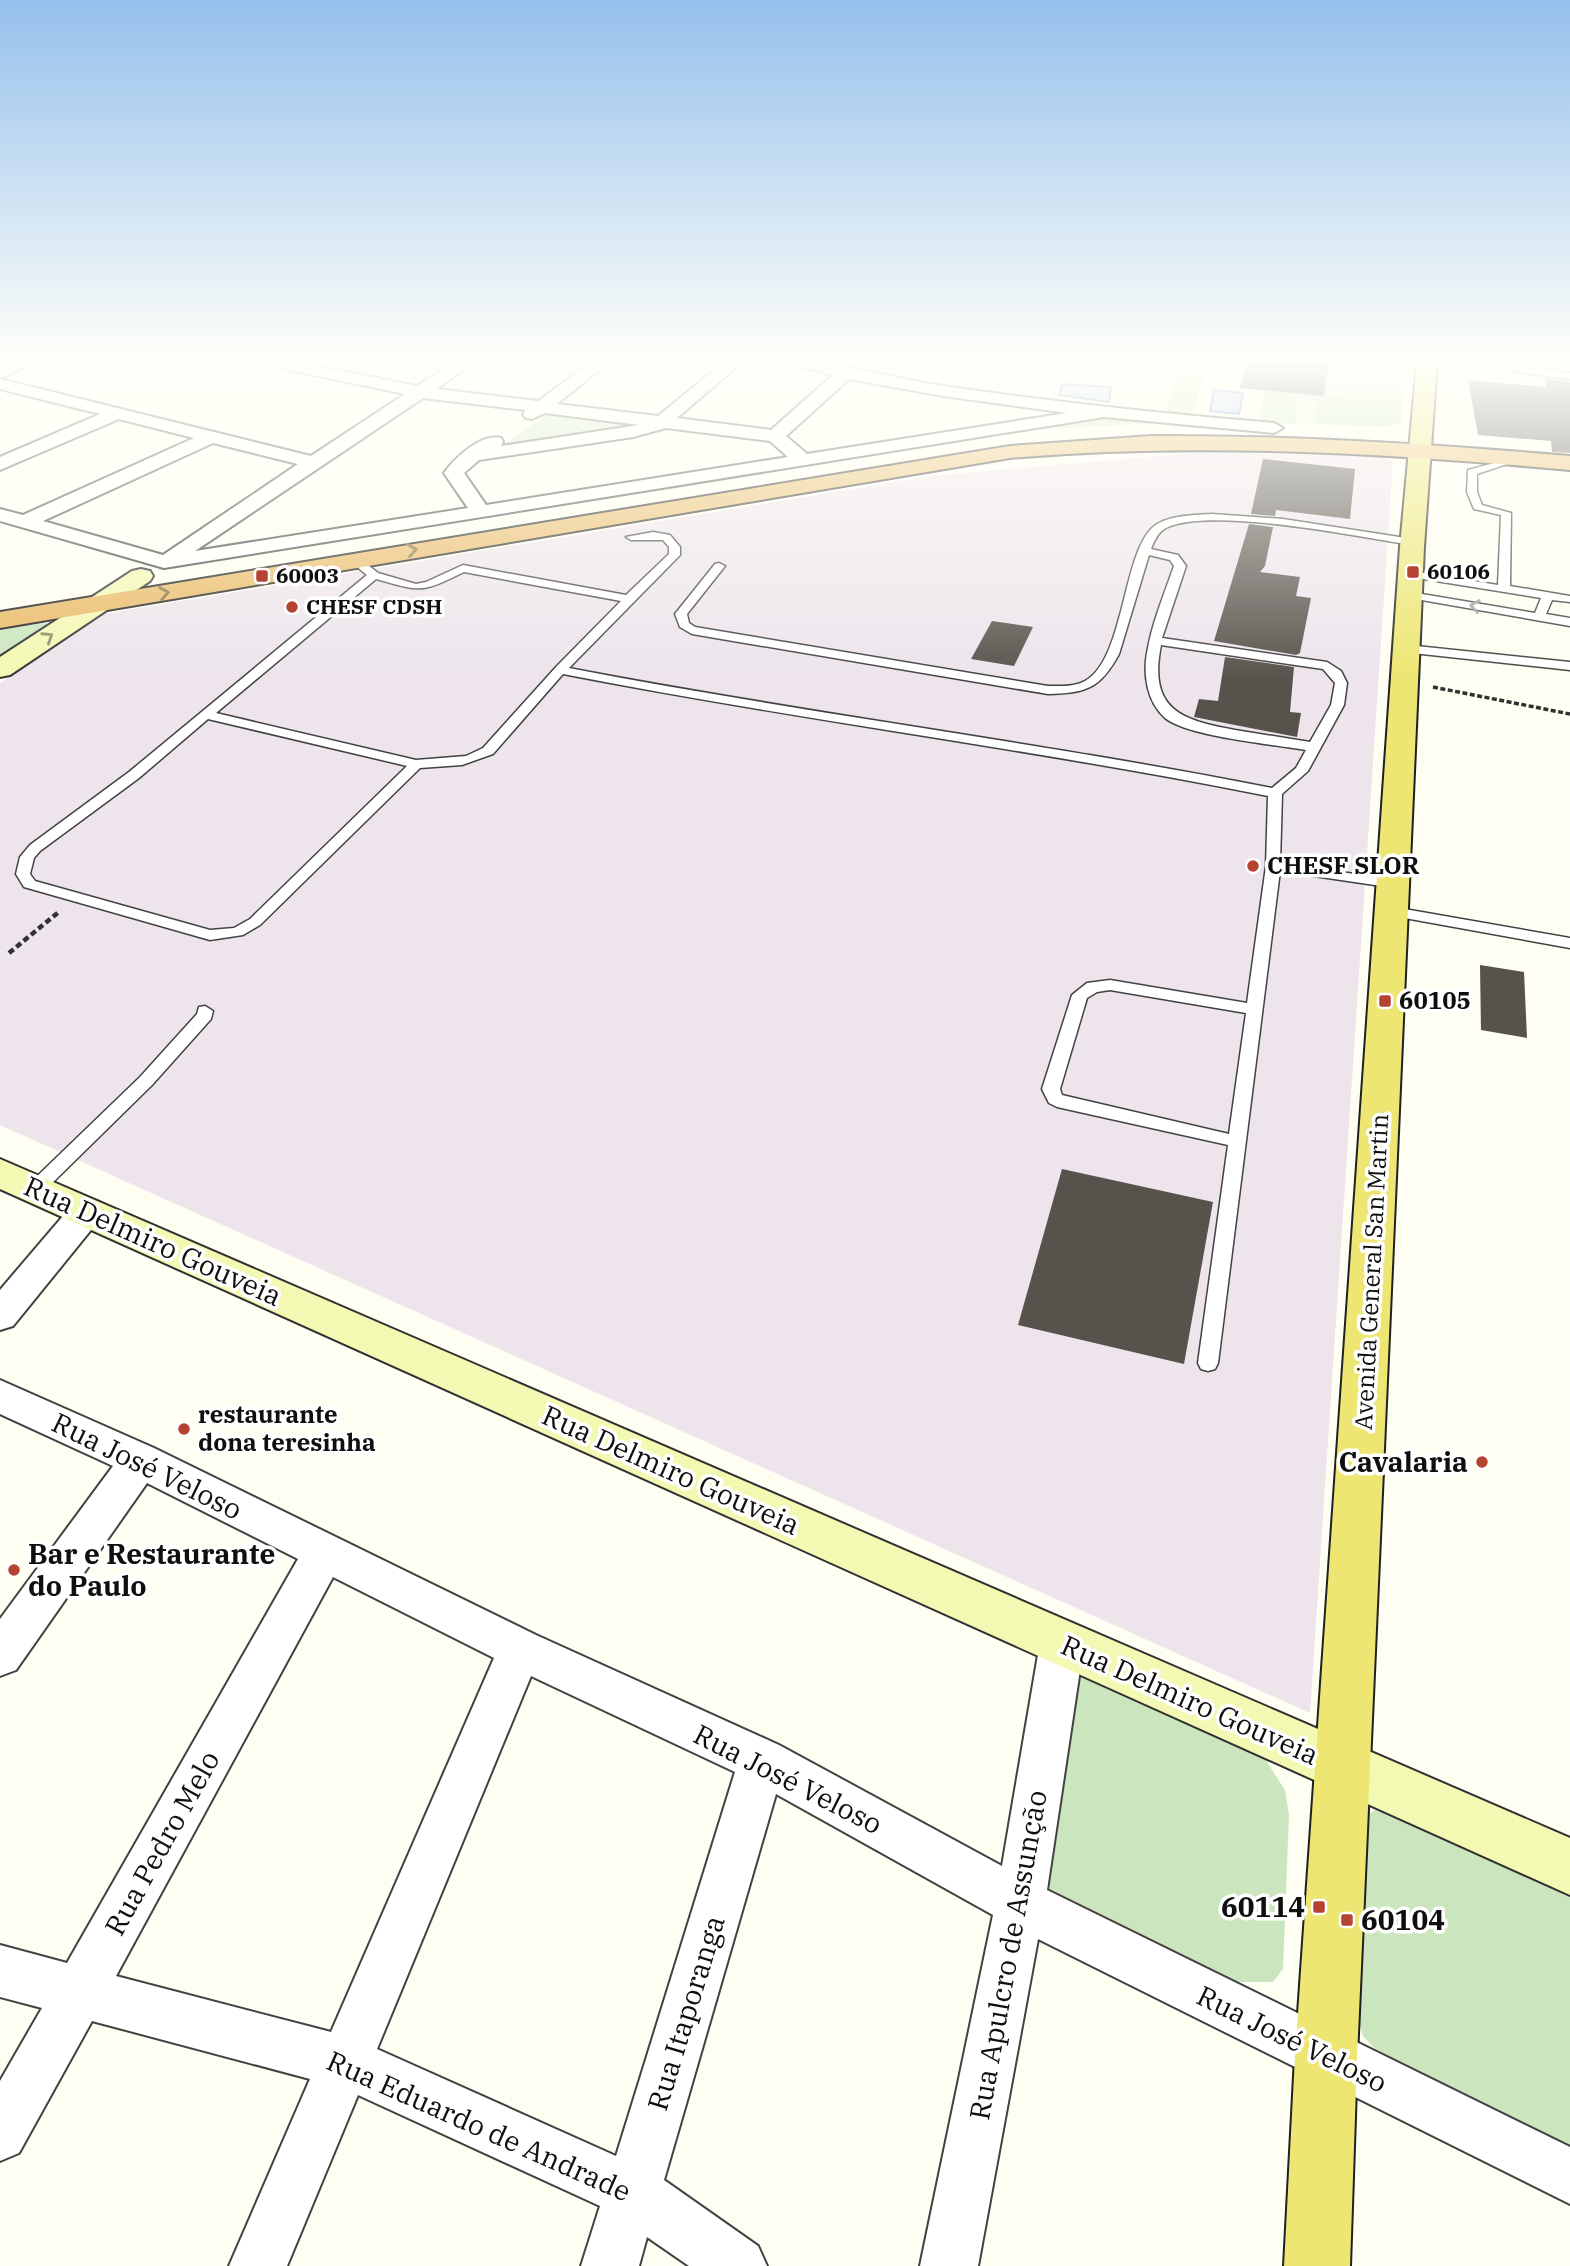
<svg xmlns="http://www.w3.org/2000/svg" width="1570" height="2266" viewBox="0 0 1570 2266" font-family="'IBM Plex Serif',serif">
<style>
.industrial{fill:#ede4ec}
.green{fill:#cbe6be}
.plaza{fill:#eeede0}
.water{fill:#bad3f1;stroke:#477bc3;stroke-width:2}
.building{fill:#57524c}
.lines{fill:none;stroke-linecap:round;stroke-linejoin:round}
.lane-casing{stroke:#424242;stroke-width:3}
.street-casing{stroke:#424242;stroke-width:4}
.secondary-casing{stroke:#313131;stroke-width:4}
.primary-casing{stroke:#202020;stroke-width:4}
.highway-casing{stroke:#202020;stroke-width:4}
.path-far1{stroke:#313131;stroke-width:3.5;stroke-dasharray:5 2.5;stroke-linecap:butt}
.path{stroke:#313131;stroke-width:4.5;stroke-dasharray:6 3.5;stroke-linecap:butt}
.lane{fill:#fff;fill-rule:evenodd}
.street{fill:#fff;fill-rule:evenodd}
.secondary{fill:#f3f8b2;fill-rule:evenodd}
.primary{fill:#ede672;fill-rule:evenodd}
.highway{fill:#e9ba65;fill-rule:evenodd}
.oneway{stroke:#876d3e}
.oneway2{stroke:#9f9f9f}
.oneway3{stroke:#8c8f69}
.poi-dot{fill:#b44332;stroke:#fff;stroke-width:2.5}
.labels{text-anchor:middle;stroke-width:7;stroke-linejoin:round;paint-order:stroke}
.far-poi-label{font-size:21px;font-weight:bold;fill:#0f0f0f;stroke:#fff;text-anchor:start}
.poi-label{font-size:24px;font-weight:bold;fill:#0f0f0f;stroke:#fff;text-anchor:start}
.street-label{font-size:24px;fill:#0f0f0f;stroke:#fff}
.near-street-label{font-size:28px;fill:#0f0f0f;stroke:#fff}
.near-poi-label{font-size:28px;font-weight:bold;fill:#0f0f0f;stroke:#fff;text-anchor:end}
</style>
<rect width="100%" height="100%" fill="#fefef2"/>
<polygon class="industrial" points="1204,452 1376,456 1393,461 1310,1713 0,1125 0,683 104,614 929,476"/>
<g class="green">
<polygon points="1164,369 1205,373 1192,416 1165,413 1177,376 1163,374"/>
<polygon points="1265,390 1403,401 1401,423 1382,427 1314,424 1316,398 1299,396 1296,424 1259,422"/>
<polygon points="546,414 633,424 637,427 503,446"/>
<polygon points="1098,415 1159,423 1046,429 981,437"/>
<polygon points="43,623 52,625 0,662 0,630"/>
<polygon points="1074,1676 1083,1676 1254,1749 1267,1762 1285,1790 1289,1814 1283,1969 1273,1982 1239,1982 1223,1977 1042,1887"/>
<polygon points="1375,1810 1391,1813 1570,1893 1570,2148 1461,2096 1374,2048 1363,2036 1358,2018 1365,1817"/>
</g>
<g class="plaza">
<polygon points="1328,368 1337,369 1336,379 1382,384 1383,369 1407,371 1403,401 1325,394"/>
<polygon points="1299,396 1316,398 1314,424 1296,424"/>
</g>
<g class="water">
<polygon points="1062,384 1111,387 1109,402 1059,395"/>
<polygon points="1214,390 1243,393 1239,414 1210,411"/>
</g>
<g class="building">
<polygon points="1246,363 1329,363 1324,396 1240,388"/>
<polygon points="1546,378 1570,382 1570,453 1552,452 1551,441 1478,435 1468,380 1546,387"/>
<polygon points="1263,459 1355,469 1350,519 1276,510 1275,516 1251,514"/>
<polygon points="1249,524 1273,527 1265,566 1260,572 1300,577 1296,596 1311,598 1300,653 1296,655 1214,641"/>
<polygon points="992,621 1033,627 1014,666 971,659"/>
<polygon points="1225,657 1294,667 1290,712 1301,713 1297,737 1194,717 1199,699 1218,701"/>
<polygon points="1480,965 1524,972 1527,1038 1481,1030"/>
<polygon points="1062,1169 1213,1202 1184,1364 1018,1325"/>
</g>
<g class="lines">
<defs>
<g id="lane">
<polygon points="1505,363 1570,373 1570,379 1516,372"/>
<polygon points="1498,462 1507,464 1477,474 1477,492 1482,505 1511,513 1510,586 1570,596 1570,602 1552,600 1546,614 1570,618 1570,626 1410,598 1404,595 1410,592 1535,613 1541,598 1411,577 1405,574 1411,571 1498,585 1501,515 1474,509 1467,492 1468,470"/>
<path d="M1212 514 1283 519 1412 539 1417 542 1412 545C1360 537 1210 506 1166 528 1158 532 1154 541 1151 549L1178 555 1186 566 1162 638 1327 662 1341 671 1347 683 1344 705 1308 771 1282 794 1280 863 1395 880 1402 884 1395 888 1280 871 1218 1363 1215 1369 1208 1371 1201 1369 1198 1363 1228 1145 1057 1107 1049 1103 1042 1089 1072 995 1087 983 1110 980 1247 1003 1266 866 1268 796C1034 749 797 720 563 674L493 754 462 765 420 768 260 925 243 935 210 940 24 887 16 874 20 857 30 845 129 772 367 575 351 562V558H359L378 573 416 584 426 582 463 565 626 595 669 554V547L663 540H631L626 537 653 532 670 535 680 547V555L569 668C802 713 1039 742 1272 788L1296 768 1306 750C1273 744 1189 737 1165 718 1147 702 1143 675 1147 653 1152 623 1164 595 1174 566L1170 560 1149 555 1119 654C1100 689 1086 693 1048 694L692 634 680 627 675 614 715 564 719 563 725 566 687 614 689 623 695 627 1048 686C1060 686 1074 687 1085 681 1127 658 1122 541 1159 523 1175 515 1194 515 1212 514ZM464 572 621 601 556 667 483 748 466 756 416 760 216 713 376 579C422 592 421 593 464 572ZM1161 645 1323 669 1335 683 1331 705 1310 742C1285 738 1260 734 1235 730 1181 720 1148 710 1161 645ZM208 719 407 766 250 919 234 928 210 930 35 881 30 874 34 858 40 851 139 778ZM1110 990 1246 1013 1229 1134 1062 1095 1060 1089 1087 998 1097 992Z"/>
<polygon points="1407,645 1570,662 1570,670 1403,652 1401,649"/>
<polygon points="1393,907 1570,938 1570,948 1388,915 1385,912 1388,909"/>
<polygon points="205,1006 213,1011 211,1019 152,1085 41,1194 29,1194 26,1189 29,1184 140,1077 197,1014 199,1007"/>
</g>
<g id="street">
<polygon points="13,363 35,363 0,378 0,367"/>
<path d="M272 363H302L417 386 453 363H472L437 389 538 401 590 363H608L557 404 658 416 723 363H741L677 418 771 430 833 375 803 367 801 363C848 363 896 379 943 386 1053 402 1164 414 1274 423L1283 428 1274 433 1104 417 164 568 0 521V509L23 515 194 438 119 419 0 470V457L100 414 0 389V379L311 456 405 394 280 368ZM849 379 943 396 1067 413 807 454 786 436ZM423 398 526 410 523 414 526 418 532 419 545 413 639 425 501 446 503 442 501 438C481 433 455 458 444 473L468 508 195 551ZM666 428 770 441 788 457 486 505 464 473 479 460 633 437ZM213 443 298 464 163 555 43 521Z"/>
<polygon points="87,1198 99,1202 104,1211 99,1220 13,1326 0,1330 0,1290 75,1202"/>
<path d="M0 1380 154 1448 536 1635 779 1745 1002 1866 1040 1643 1046 1629 1062 1623 1078 1629 1084 1643 1047 1890 1570 2147V2204L1038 1939 978 2266H920L993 1915 776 1794 664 2180 758 2246 767 2266H689L647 2237 639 2266H581L600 2206 358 2095 287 2266H229L310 2079 92 2021 19 2153 0 2161V2081L42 2008 0 1997V1945L67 1963 298 1559 147 1483 16 1670 0 1676V1619L113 1466 0 1414ZM333 1577 494 1658 331 2032 116 1976ZM531 1676 735 1772 616 2156 377 2049Z"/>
</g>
<g id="secondary">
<polygon points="141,569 150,571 153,576 150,581 10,675 0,677 0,657 132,571"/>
<polygon points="0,1159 1570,1838 1570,1895 0,1189"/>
</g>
<polygon id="primary" points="1417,363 1437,363 1424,547 1357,2057 1350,2266 1284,2266 1295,2057 1400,547"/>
<path id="highway" d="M1151 436C1291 435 1430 444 1570 456V470C1383 453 1198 442 1010 458L0 628V612L1010 446Z"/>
</defs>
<use href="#lane" class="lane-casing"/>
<use href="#street" class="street-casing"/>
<use href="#secondary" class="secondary-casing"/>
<use href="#primary" class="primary-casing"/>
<use href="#highway" class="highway-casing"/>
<polyline class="path-far1" points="1433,687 1570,714"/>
<polyline class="path" points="9,953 60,911"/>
<use href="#lane" class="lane"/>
<use href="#street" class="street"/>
<use href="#secondary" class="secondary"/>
<use href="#primary" class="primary"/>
<use href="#highway" class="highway"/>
</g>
<defs><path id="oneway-chevron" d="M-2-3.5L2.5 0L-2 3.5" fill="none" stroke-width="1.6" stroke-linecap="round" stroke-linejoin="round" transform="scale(1.75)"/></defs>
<g class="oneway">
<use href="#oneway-chevron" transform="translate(412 550) rotate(-10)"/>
<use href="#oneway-chevron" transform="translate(164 593) rotate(-10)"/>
</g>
<use class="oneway2" href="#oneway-chevron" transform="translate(1475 606) rotate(-171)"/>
<use class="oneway3" href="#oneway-chevron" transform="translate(48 637) rotate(-33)"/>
<linearGradient id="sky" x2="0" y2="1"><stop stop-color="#95c0ec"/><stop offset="0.53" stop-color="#fffff9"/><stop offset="1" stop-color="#fffff9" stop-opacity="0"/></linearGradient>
<rect width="1570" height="680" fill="url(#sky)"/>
<g class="poi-dot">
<rect x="1406" y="565" width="14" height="14" rx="3.5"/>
<rect x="255" y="569" width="14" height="14" rx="3.5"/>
<circle cx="292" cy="607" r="7"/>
<circle cx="1253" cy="866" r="7"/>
<rect x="1378" y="994" width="14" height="14" rx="3.5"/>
<circle cx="184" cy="1429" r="7"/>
<circle cx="1482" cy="1462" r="7"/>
<circle cx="14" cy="1570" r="7"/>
<rect x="1312" y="1900" width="14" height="14" rx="3.5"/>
<rect x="1340" y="1913" width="14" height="14" rx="3.5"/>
</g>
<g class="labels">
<g class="far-poi-label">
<text x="1427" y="579">60106</text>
<text x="276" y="583">60003</text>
<text x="306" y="614">CHESF CDSH</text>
</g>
<g class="poi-label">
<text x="1267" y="874">CHESF SLOR</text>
<text x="1399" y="1009">60105</text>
<text x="198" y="1423">restaurante<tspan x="198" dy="28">dona teresinha</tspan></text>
</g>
<g class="street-label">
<text transform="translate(1372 1272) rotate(-87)" y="8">Avenida General San Martin</text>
</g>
<g class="near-street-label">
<text transform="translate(153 1241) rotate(24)" y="10">Rua Delmiro Gouveia</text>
<text transform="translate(147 1466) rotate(26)" y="10">Rua José Veloso</text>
<text transform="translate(671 1470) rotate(24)" y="10">Rua Delmiro Gouveia</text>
<text transform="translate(1190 1700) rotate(24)" y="10">Rua Delmiro Gouveia</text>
<text transform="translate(788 1779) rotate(27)" y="10">Rua José Veloso</text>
<text transform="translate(162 1843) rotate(-61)" y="10">Rua Pedro Melo</text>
<text transform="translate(1008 1955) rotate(-80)" y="10">Rua Apulcro de Assunção</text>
<text transform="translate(686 2013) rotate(-73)" y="10">Rua Itaporanga</text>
<text transform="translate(1292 2039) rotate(26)" y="10">Rua José Veloso</text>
<text transform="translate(479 2126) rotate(24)" y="10">Rua Eduardo de Andrade</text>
</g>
<g class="near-poi-label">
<text x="1468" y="1472">Cavalaria</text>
<text x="28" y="1564" text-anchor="start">Bar e Restaurante<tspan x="28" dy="32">do Paulo</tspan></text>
<text x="1305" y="1917">60114</text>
<text x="1361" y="1930" text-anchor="start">60104</text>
</g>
</g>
</svg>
